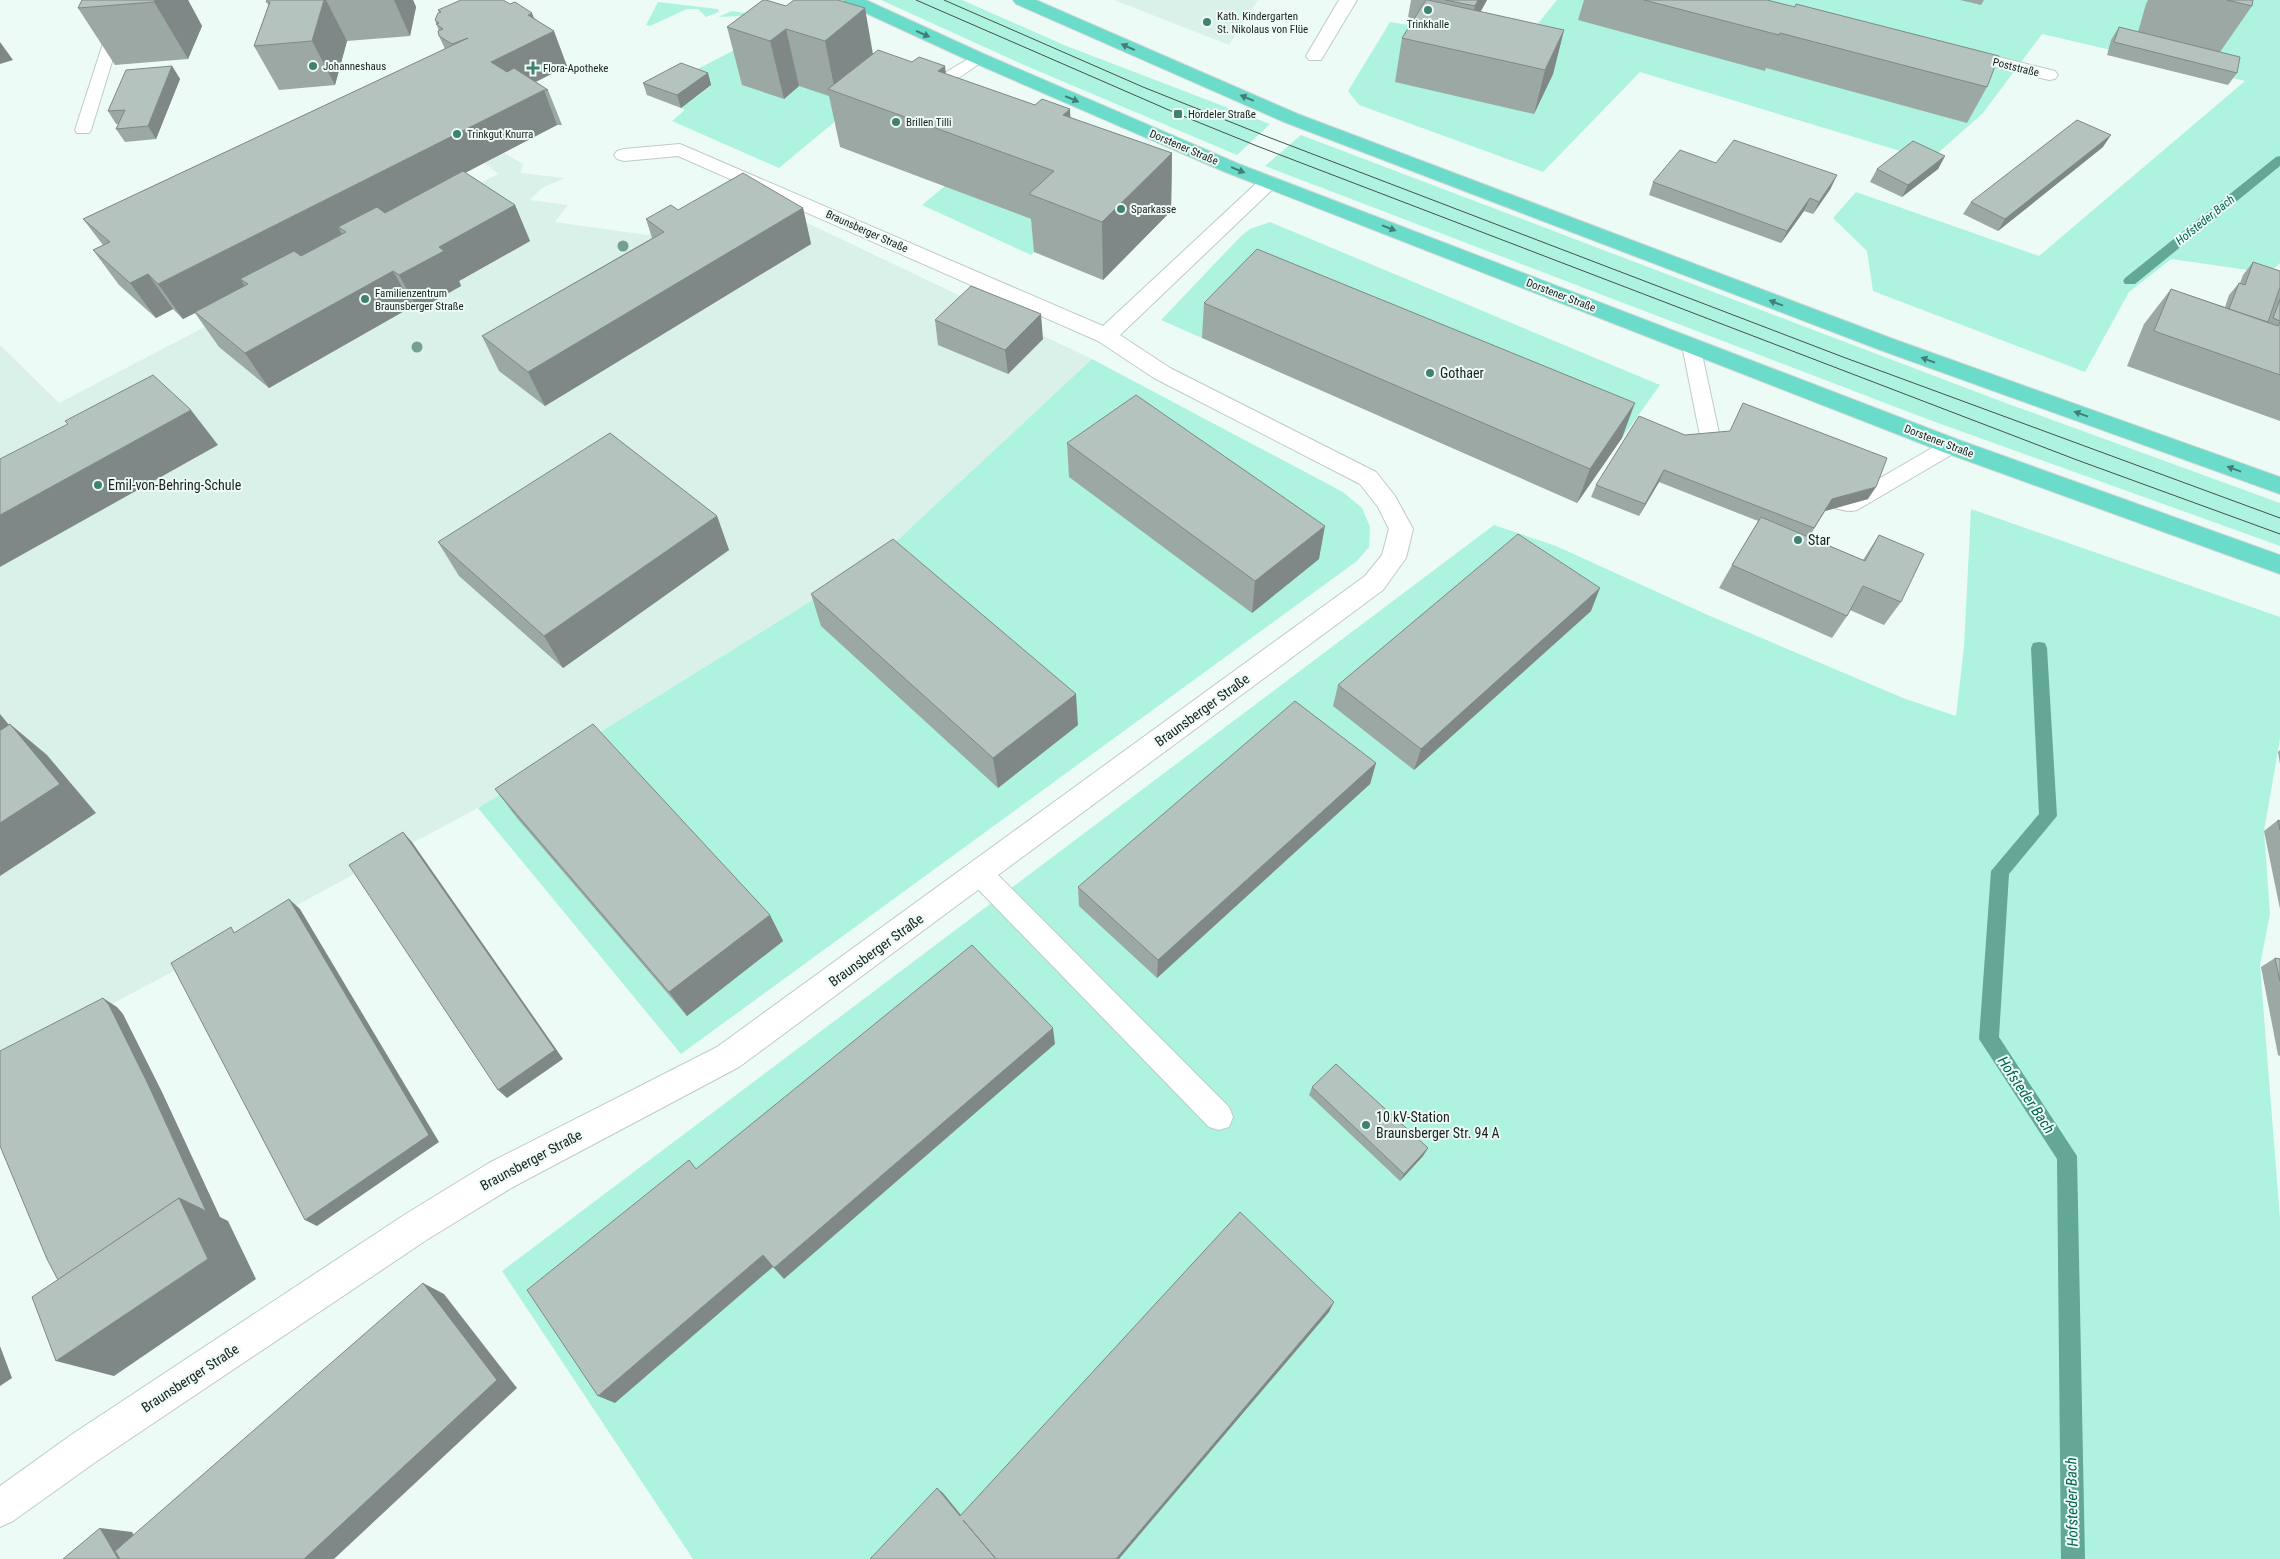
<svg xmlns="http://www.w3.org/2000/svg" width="2280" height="1559" viewBox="0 0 2280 1559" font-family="'Roboto Condensed',sans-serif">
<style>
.built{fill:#daf1ea}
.green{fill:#adf3e0}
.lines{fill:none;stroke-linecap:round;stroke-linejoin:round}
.stream{fill:#63a897;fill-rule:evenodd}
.lane-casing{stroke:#becbc7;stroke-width:2}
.street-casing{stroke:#becbc7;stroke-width:2}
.primary-casing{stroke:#d6d7d6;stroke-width:2}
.lane{fill:#fff;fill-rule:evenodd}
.street{fill:#fff;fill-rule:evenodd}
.primary{fill:#6adcc9;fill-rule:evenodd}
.tram{stroke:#484f4d;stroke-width:1}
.tree{fill:#779e95}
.wall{fill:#9ca8a4}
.shaded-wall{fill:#7f8886}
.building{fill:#b5c3bf;stroke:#7f8886}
.oneway{fill:#427e74}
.poi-dot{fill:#408171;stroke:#edfbf7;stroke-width:2}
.labels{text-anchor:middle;stroke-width:4;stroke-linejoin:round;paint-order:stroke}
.far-poi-label{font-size:11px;fill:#1b201e;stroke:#edfbf7;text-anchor:start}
.far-street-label{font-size:11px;fill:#1b201e;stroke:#edfbf7}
.far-water-label{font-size:12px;font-style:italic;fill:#006453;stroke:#edfbf7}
.poi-label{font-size:14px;fill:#1b201e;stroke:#edfbf7;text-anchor:start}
.street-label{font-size:14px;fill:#1b201e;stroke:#edfbf7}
.water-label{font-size:15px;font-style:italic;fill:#006453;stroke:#edfbf7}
</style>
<rect width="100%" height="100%" fill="#edfbf7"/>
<g class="built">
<polygon points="1114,0 1258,0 1229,45"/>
<polygon points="504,153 523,164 521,173 565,178 542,188 530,200 568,205 555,222 648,235 692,203 726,184 1092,359 874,562 478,808 0,1064 0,345 59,403 498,174 485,163"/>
</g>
<g class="green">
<polygon points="881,0 962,0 1064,45 1270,124 1237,155 1024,65"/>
<polygon points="1557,0 2280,0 2280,263 2269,273 2171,259 2129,292 2085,372 1873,291 1867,251 1833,218 1856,192 2039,256 2245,81 2042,34 1983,113 1930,160 1640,72 1543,172 1359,105 1348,91 1390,22 1522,43"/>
<polygon points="658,2 718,9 719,12 706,17 698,9 687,9 650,26 646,25"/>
<polygon points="732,11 774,18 836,38 903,65 779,168 672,121 685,110 681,108 711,86 684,76 746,44 743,16 718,17"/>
<polygon points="1301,135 2003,402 2280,503 2280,546 1927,419 1265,166"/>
<polygon points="945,186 1057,229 1031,255 922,205"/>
<polygon points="1270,222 1660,385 1622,438 1255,284 1202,338 1161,320 1241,236 1250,229"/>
<polygon points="1092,359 1343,492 1362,508 1370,527 1369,547 1357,561 681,1054 478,808 874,562"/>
<polygon points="1971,509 2280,617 2280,739 2264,831 2270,914 2260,965 2280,1219 2280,1559 693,1559 502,1271 1494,525 1556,546 1710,616 1903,698 1956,716 1964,647"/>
</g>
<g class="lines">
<g class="stream">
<polygon points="2280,156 2280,166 2135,284 2125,284 2123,281 2125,278 2276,157"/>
<polygon points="2039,642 2045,643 2047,648 2057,816 2009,874 1999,1037 2077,1156 2085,1559 2061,1559 2057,1159 1979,1039 1991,871 2039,814 2031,648 2033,643"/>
</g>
<defs>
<g id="lane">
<polygon points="117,0 131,0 91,130 89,133 77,133 75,130"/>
<path d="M978 53 983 55 986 58 983 61C967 72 936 97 915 92L913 89 915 86 931 81Z"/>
<path d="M1691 339 1698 341 1700 345 1722 447 1732 451 1735 456 1732 461C1722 464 1708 460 1703 451L1682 345 1684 341Z"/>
<path d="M1951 439 1958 441 1961 446 1958 451 1857 510C1846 514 1814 503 1809 493L1812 488 1819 486 1849 496 1944 441Z"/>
<polygon points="980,863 989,866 1229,1107 1233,1117 1229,1127 1219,1130 1209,1127 971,882 968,874 971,866"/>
</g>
<g id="street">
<polygon points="1339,0 1357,0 1321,60 1309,60 1306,56"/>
<polygon points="1961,48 2055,71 2058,75 2055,79 2049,80 1955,57 1952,53 1955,49"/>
<polygon points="680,144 1103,326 1262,178 1269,176 1276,178 1279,182 1276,186 1120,335 1170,368 1376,472 1395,496 1413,529 1406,558 1383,590 739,1067 513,1187 428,1239 97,1461 13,1521 0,1527 0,1486 71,1435 404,1215 489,1163 717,1047 1365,576 1382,555 1389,529 1378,507 1360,484 1154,378 1098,341 678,156 624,161 617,159 614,155 617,151 624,149"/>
</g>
<g id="primary">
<polygon points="843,0 866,0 984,54 1239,164 1959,440 2280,555 2280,574 1943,452 1225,172 972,62 846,4"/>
<polygon points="1013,0 1036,0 1298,114 1896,340 2280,477 2280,494 1880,350 1284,122 1016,4"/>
</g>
</defs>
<use href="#lane" class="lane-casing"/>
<use href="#street" class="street-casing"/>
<use href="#primary" class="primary-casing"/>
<use href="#lane" class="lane"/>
<use href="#street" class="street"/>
<use href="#primary" class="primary"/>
<g class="tram">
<polyline points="916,0 1178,114 1257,146 2077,460 2280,534"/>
<polyline points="944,0 1143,87 1268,137 1843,357 2280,518"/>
</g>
</g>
<g class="tree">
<circle cx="623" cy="246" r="5.5"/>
<circle cx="417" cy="347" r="5.5"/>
</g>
<g class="wall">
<polygon points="82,0 188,0 202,26 188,59 115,65 78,8"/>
<polygon points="267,0 413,0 416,7 410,36 347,41 335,85 279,90 254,46 268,6"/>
<polygon points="763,0 873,54 946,74 1172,153 1171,211 1103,280 1034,252 1031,219 840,147 829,96 799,86 784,99 742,85 727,27"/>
<polygon points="1411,0 1487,0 1480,12 1564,30 1553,74 1534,114 1395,82 1402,38 1414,19 1408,17"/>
<polygon points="1584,0 1767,0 1987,87 1967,123 1766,68 1765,71 1578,20"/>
<polygon points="1960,0 1984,0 1981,5"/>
<polygon points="2148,0 2253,0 2252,6 2220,52 2237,73 2228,85 2107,55 2111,40 2119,27 2138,32 2146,4"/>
<polygon points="438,10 534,18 567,66 536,82 548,90 562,125 557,125 465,173 515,205 530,241 459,281 461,286 418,310 413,306 269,388 219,347 195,313 183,319 173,309 156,318 119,285 93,250 103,245 83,219 445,49 439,36 439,31 435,20 439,12"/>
<polygon points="172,66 180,79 156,139 125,142 116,129 119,124 116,124 108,111"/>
<polygon points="708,73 711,85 681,108 647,95 643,83"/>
<polygon points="2103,147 1998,231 1963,214 1971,202"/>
<polygon points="1945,156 1938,169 1902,197 1870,182 1877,169"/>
<polygon points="1716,163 1831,188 1813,214 1804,211 1781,243 1649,195 1653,182"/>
<polygon points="803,208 811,244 545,406 499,371 482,336 652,238 646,219 678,210"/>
<polygon points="2253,262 2280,271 2280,421 2127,366 2144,324 2171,289 2225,307 2229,295 2239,283 2240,283 2243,275"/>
<polygon points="1204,303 1622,438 1577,503 1202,338"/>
<polygon points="935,320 1043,339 1008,374 938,345"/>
<polygon points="1685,435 1868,499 1825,511 1809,537 1863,560 1879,535 1901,602 1884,625 1850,610 1847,616 1832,638 1719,588 1732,565 1758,521 1659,482 1639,516 1591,497 1596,485"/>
<polygon points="1067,443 1319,559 1252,613 1069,477"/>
<polygon points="717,516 729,550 563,668 459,576 438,542"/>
<polygon points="811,594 1078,725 998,788 821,626"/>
<polygon points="1591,611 1414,770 1333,706 1338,685"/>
<polygon points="2280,750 2280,764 2278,752"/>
<polygon points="1376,763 1370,784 1157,978 1079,906 1078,887"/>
<polygon points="495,789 770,915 783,941 687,1016 517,818"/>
<polygon points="2278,820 2280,821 2280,909 2264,831"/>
<polygon points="2275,958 2280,959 2280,1056 2278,1055 2261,967"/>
<polygon points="1312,1087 1428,1148 1423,1156 1400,1181 1309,1095"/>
</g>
<g class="shaded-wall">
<polygon points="155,0 188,0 202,26 188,59 154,2"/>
<polygon points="324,0 326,0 347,41 335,85 312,41"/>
<polygon points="394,0 413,0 416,7 410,36"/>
<polygon points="1478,0 1487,0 1470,31 1475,6"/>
<polygon points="865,8 875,66 835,91 825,41"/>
<polygon points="532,13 541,37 554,31 567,66 505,97 491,62 528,15"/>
<polygon points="786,29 799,86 784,99 770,41"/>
<polygon points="1564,30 1553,74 1534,114 1545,70"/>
<polygon points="0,42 13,60 0,64"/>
<polygon points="172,66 180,79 156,139 148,126"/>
<polygon points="945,66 952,123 938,71"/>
<polygon points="708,73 711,85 681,108 677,95"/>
<polygon points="544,90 557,125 347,234 346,232 338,227 343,236 248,284 240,279 246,287 183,319 158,284"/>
<polygon points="1070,109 1073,167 1063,115"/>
<polygon points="2111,135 2103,147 1998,231 2005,219"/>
<polygon points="1172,153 1171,211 1103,280 1102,222"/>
<polygon points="1945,156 1938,169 1902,197 1908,185"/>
<polygon points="1837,175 1831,188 1813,214 1819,202"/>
<polygon points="1810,198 1804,211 1781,243 1787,231"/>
<polygon points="515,205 530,241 459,281 461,286 418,310 399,275 439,247"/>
<polygon points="803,208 811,244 545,406 528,372"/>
<polygon points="393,271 413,306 269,388 245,353"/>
<polygon points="148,274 173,309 156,318 130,283"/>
<polygon points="1041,314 1043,339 1008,374 1005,350"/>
<polygon points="1635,403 1622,438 1577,503 1590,469"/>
<polygon points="191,410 218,445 0,567 0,515"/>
<polygon points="1664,470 1659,482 1639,516 1645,504"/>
<polygon points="1876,487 1868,499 1825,511 1807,540 1832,499"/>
<polygon points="717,516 729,550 563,668 544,636"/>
<polygon points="1325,526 1319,559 1252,613 1255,581"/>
<polygon points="1600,588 1591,611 1414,770 1421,749"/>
<polygon points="1076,694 1078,725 998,788 993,758"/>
<polygon points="0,714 38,760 0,729"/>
<polygon points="10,724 47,755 96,813 0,876 0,823"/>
<polygon points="1376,763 1370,784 1157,978 1158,960"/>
<polygon points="403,832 412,842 563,1059 507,1098 498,1090"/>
<polygon points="289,899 300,909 439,1142 317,1226 305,1220"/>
<polygon points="770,915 783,941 687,1016 669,992"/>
<polygon points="103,998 117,1007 123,1014 162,1092 220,1217 228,1221 256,1279 114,1376 56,1361 179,1198"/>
<polygon points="1053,1028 1055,1044 784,1279 774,1268"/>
<polygon points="1428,1148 1423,1156 1400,1181 1404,1174"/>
<polygon points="763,1255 774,1266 615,1403 598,1396"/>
<polygon points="423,1283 444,1294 517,1388 334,1559 304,1559"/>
<polygon points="1334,1302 1329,1312 1119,1559 1116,1559"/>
<polygon points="0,1346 12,1378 0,1386"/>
<polygon points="937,1488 943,1493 965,1520 960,1516"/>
<polygon points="100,1528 132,1532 149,1559 118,1559"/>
</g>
<g class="building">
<polygon points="82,0 155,0 154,2 78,8"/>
<polygon points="267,0 324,0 312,41 254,46 270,2 266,2"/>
<polygon points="461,0 503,0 510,4 515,2 532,13 528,15 554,31 491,62 507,72 514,68 548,90 544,90 158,284 148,274 130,283 93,250 110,242 83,219 468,38 452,44 439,36 438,31 443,29 436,24 439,23 435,20 438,13 441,12 438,10"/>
<polygon points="763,0 766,0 786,6 794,0 838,0 865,8 825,41 786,29 770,41 727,27"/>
<polygon points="1426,0 1428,0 1564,30 1545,70 1402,38"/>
<polygon points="1445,0 1478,0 1475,6"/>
<polygon points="1644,0 1767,0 1795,7 1796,4 1999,56 1987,87 1780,33 1779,35"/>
<polygon points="2227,0 2253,0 2252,6"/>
<polygon points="2119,27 2240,57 2237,73 2114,42"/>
<polygon points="878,50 912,62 919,57 945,66 938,71 1035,105 1042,99 1070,109 1063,115 1172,153 1102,222 1029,194 1054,171 828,89"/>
<polygon points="681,63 708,73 677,95 643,83"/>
<polygon points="172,66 148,126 116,129 125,110 108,111 126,70"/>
<polygon points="2077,120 2111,135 2005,219 1971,202"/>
<polygon points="1734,140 1837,175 1819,202 1810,198 1787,231 1653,182 1680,150 1716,163"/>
<polygon points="1913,141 1945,156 1908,185 1877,169"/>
<polygon points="463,171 515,205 439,247 444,251 399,275 393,271 245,353 195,312 248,284 240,279 294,251 301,256 346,232 338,227 377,207 385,213"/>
<polygon points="743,173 803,208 528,372 482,336 664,232 646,219 671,205 678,210"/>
<polygon points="1257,249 1635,403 1590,469 1204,303"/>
<polygon points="2253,262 2280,271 2280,287 2268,322 2229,309 2239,283 2245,285"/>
<polygon points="971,286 1041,314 1005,350 935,320"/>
<polygon points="2171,289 2278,326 2280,322 2280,375 2154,331"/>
<polygon points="2280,299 2280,321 2273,318"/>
<polygon points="153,375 191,410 0,515 0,459 68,424 65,421"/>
<polygon points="1136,395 1325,526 1255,581 1067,443"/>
<polygon points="1743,403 1887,458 1876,487 1832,499 1814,528 1664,470 1645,504 1596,485 1639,416 1685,435 1730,431"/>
<polygon points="610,433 717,516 544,636 438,542"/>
<polygon points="1761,517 1865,561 1879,535 1924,554 1901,602 1863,586 1847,616 1732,565"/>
<polygon points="1518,534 1600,588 1421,749 1338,685"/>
<polygon points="893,539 1076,694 993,758 811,594"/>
<polygon points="1295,701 1376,763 1158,960 1078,887"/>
<polygon points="10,724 60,784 0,823 0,729 1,730"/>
<polygon points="593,724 770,915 669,992 495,789"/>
<polygon points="2278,820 2280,821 2280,830"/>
<polygon points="403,832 555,1050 498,1090 349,865"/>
<polygon points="289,899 429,1135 305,1220 171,963 231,927 234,933"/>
<polygon points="972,945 1053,1028 774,1268 763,1255 598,1396 527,1290 689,1160 696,1169"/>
<polygon points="2275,958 2280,959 2280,981"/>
<polygon points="103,998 109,1005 148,1084 206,1211 179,1198 58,1280 47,1259 0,1146 0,1051"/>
<polygon points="1336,1064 1428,1148 1404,1174 1312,1087"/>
<polygon points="179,1198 208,1259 56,1361 32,1297"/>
<polygon points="1240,1212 1334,1302 1116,1559 996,1559 963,1520 996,1559 870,1559 937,1488 960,1516"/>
<polygon points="423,1283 497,1380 304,1559 120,1559 115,1551"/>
<polygon points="100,1528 118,1559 63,1559"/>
</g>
<defs><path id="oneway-solid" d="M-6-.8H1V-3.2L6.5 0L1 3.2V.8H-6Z" transform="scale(1.25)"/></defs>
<g class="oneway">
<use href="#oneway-solid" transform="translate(923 34) rotate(24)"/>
<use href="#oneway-solid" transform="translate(1128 47) rotate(-156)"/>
<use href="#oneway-solid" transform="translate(1247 98) rotate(-157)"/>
<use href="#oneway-solid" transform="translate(1072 99) rotate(23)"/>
<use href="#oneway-solid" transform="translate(1238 170) rotate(22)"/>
<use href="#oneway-solid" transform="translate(1389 228) rotate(21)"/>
<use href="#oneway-solid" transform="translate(1776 303) rotate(-159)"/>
<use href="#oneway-solid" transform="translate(1928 360) rotate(-160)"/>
<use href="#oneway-solid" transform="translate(2081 414) rotate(-160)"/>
<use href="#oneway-solid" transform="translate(2234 469) rotate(-160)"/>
</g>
<g class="poi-dot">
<circle cx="1428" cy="10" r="5"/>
<circle cx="1207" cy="22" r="5"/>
<circle cx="313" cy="66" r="5"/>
<path d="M530.5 60.5h5v5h5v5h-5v5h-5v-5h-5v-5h5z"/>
<rect x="1173" y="109" width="10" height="10" rx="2.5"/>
<circle cx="896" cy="122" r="5"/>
<circle cx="457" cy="134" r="5"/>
<circle cx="1121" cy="209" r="5"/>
<circle cx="365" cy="299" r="5"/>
<circle cx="1430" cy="373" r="5"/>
<circle cx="98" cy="485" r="5"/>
<circle cx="1798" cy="540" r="5"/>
<circle cx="1366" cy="1125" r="5"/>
</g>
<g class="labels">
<g class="far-poi-label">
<text x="1217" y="20">Kath. Kindergarten<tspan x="1217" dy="13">St. Nikolaus von Flüe</tspan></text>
<text x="1428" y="28" text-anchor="middle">Trinkhalle</text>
<text x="323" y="70">Johanneshaus</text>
<text x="543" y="72">Flora-Apotheke</text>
<text x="1188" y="118">Hordeler Straße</text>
<text x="906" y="126">Brillen Tilli</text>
<text x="467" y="138">Trinkgut Knurra</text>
<text x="1131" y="213">Sparkasse</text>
<text x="375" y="297">Familienzentrum<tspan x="375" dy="13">Braunsberger Straße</tspan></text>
</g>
<g class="far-street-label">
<text transform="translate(2016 67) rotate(14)" y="4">Poststraße</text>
<text transform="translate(1184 147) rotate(23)" y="4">Dorstener Straße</text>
<text transform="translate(867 231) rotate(24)" y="4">Braunsberger Straße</text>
<text transform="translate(1561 295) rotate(21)" y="4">Dorstener Straße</text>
<text transform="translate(1939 441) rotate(21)" y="4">Dorstener Straße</text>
</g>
<g class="far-water-label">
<text transform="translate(2205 220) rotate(-39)" y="4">Hofsteder Bach</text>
</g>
<g class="poi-label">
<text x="1440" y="378">Gothaer</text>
<text x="108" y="490">Emil-von-Behring-Schule</text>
<text x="1808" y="545">Star</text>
<text x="1376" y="1122">10 kV-Station<tspan x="1376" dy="16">Braunsberger Str. 94 A</tspan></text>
</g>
<g class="street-label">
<text transform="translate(1202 710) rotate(-36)" y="5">Braunsberger Straße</text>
<text transform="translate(876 950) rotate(-36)" y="5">Braunsberger Straße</text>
<text transform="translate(531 1160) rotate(-28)" y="5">Braunsberger Straße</text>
<text transform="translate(190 1378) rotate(-33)" y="5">Braunsberger Straße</text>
</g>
<g class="water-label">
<text transform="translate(2026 1095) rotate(56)" y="5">Hofsteder Bach</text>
<text transform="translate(2072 1502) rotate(-91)" y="5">Hofsteder Bach</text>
</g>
</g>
</svg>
